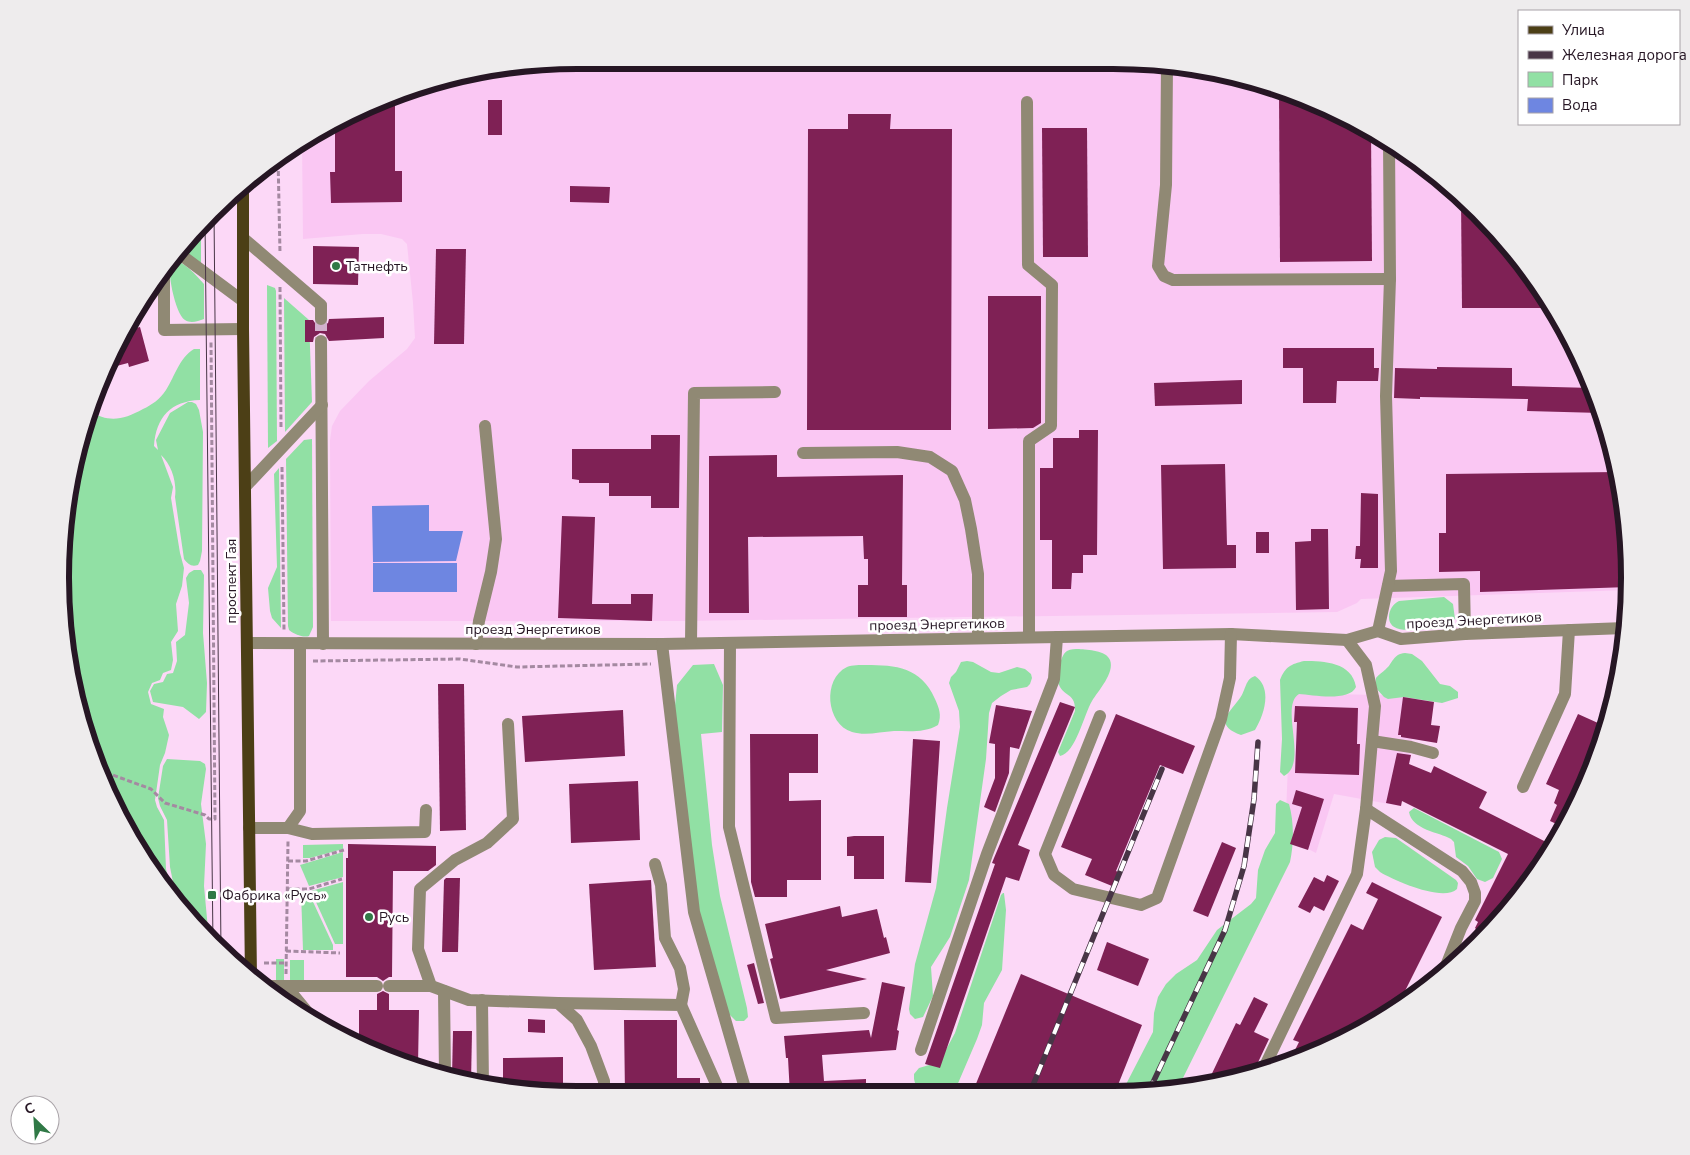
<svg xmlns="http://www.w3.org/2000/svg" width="1690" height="1155" viewBox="0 0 1690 1155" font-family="'Nunito Sans',sans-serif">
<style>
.built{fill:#fac7f3}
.green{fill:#91e0a4}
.water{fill:#6e86e1}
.building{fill:#7f2155}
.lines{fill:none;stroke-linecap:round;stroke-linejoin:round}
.minor-tunnel{stroke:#d1b1cd;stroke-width:12;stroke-dasharray:12 6;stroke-linecap:butt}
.path{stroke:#a489a1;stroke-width:3;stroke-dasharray:5 2.5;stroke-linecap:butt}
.minor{stroke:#908974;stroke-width:12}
.major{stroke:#4c3f16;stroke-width:12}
.tram{stroke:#483546;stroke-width:1}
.rail-casing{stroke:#483546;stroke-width:5.5}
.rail{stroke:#fff;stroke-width:4;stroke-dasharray:11;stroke-linecap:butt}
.poi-dot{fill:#307946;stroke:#fff;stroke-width:2}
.labels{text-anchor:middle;stroke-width:5;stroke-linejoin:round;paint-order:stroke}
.poi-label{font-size:14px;fill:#261624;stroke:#fff;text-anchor:start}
.street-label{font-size:14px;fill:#261624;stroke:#fff}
.rim{fill:none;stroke:#261624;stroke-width:6}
</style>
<rect width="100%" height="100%" fill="#fcd8f7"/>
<g class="built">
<polygon points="1112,60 1213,70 1342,113 1400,147 1478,211 1543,290 1590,379 1620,476 1630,577 1629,590 1361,599 1357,603 1337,612 680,621 331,621 330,440 332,426 340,411 369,381 407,349 415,338 413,303 407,244 402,239 381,234 363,234 303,239 302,141 411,87 510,64"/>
<polygon points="1291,693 1417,696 1410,760 1400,806 1334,794 1316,853 1285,837"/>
</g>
<g class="green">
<polygon points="201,226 201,265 180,248"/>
<path d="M171 259C184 261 195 274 204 284V319C198 321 191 324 185 320 175 314 166 268 171 259Z"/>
<polygon points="267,285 275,288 276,291 277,441 268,448"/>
<polygon points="284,298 309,320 312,402 285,432"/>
<path d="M194 349H200V400C171 401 156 417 154 446L158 450 156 440 170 413 188 402H192L196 404 199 410 203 432 202 551 200 561 198 565C191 567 188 564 184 559L175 497C177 483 172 465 161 455L173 487 171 498 180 553 184 568 182 586 176 604 178 631 171 642 173 660 171 670 163 673 160 680 152 683 148 692 151 704 164 709 163 717 169 735 165 753 160 765 155 800 157 807 164 820 166 869 171 890 129 836 88 744 70 679 61 543 78 444 89 411C109 423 123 420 143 409 152 405 160 399 166 390 175 376 179 358 194 349Z"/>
<path d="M312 439 313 627 309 636C303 638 294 634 289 630L288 626 286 459 304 440Z"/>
<polygon points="279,468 281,628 272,618 270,611 268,588 277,567 274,474"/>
<polygon points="194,570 201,570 204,575 203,633 207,683 206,712 199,719 183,707 153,702 150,691 154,684 163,682 167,674 173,673 177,661 176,642 185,635 189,603 186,578 189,573"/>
<path d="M1444 597 1453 604 1455 619C1450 622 1446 626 1441 628 1436 629 1430 629 1425 629 1414 630 1389 634 1389 617 1389 610 1393 604 1399 601Z"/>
<path d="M1079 649C1088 650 1106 650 1110 660 1115 673 1098 691 1092 701 1084 714 1076 753 1060 756L1058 752 1075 711C1076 693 1064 697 1059 685 1056 678 1060 655 1067 651 1071 649 1075 649 1079 649Z"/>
<path d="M1405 653 1412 654 1422 661 1440 684 1450 686 1458 692V698L1442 703 1404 697 1388 699 1384 697 1375 687 1376 678C1379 674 1382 673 1386 669 1393 663 1393 654 1405 653Z"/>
<polygon points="967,661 973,662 991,672 999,673 1017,667 1025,669 1031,674 1032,678 1030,684 1027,687 1011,690 1001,696 992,703 989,713 986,759 969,880 950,937 931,967 933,996 923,1017 915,1019 910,1014 909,1009 915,964 936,888 947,808 960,727 959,711 949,683 951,677 956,672 961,662"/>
<path d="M1304 661C1324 661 1352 662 1356 687 1349 702 1313 695 1299 694 1279 706 1309 763 1284 776L1280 772 1282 739 1280 680C1285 667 1291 664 1304 661Z"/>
<polygon points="714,664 723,685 722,732 701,734 712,845 720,896 747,1008 748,1017 744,1021 736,1021 728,1013 696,908 674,716 677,685 693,665"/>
<path d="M866 665C896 665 921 667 935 699 939 708 942 715 938 725 925 733 909 731 894 731 880 732 865 736 852 732 826 724 822 679 847 667 852 665 860 665 866 665Z"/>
<path d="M1255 676C1273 688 1264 715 1255 730L1241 735C1213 725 1229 713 1240 698 1246 690 1245 679 1255 676Z"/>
<polygon points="167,759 200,761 205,764 206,769 201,804 206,844 204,886 209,940 176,897 170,867 167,820 160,806 158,798 163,766"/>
<path d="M1280 800 1289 804C1294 821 1294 844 1290 862L1178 1088 1121 1094 1153 1032 1154 1013 1158 997 1166 984 1176 974 1197 960 1217 930 1251 904 1256 898 1258 870 1265 850 1275 833 1276 804Z"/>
<path d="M1414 808 1499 852 1502 859 1493 878 1485 882 1477 879 1468 866 1456 857 1454 842 1451 839C1439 832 1412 830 1409 812Z"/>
<path d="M1385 837 1396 838 1456 880 1458 883 1457 889C1443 902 1395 881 1380 872L1375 867 1372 852 1379 840Z"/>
<polygon points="343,844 343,849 310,858 303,858 303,845"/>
<polygon points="343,852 343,877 309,886 300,865"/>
<polygon points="343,882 343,944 335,944 311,891"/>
<polygon points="308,891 333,945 333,950 303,950 301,892"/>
<polygon points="1003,893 1004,893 1006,910 1002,970 984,1003 982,1025 977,1039 953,1095 896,1095 914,1090 916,1087 914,1079 914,1074 919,1068 936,1063 941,1059 955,1033 1001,895"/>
<rect x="276" y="959" width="8" height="22"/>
<rect x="290" y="960" width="14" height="23"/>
</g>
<g class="water">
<polygon points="429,505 429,531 423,531 463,531 456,561 373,562 372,506"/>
<rect x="373" y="563" width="84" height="29"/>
</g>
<g class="building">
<polygon points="1279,92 1342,114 1371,130 1372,261 1280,262"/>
<polygon points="395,96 395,171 402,171 402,202 331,203 330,172 335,172 335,125"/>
<rect x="488" y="100" width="14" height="35"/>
<polygon points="848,114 891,114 890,129 952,129 951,430 807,430 808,129 848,129"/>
<polygon points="1042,128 1087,128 1088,257 1043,257"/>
<polygon points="570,186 610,187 609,203 570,202"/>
<polygon points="1461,198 1478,211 1543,290 1552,308 1462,308"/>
<polygon points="313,246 359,247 358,285 313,284"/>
<polygon points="436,249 466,249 464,344 434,344"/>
<polygon points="988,296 1041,296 1041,423 1033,428 988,429"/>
<polygon points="384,317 384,338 329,341 325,334 320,333 314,337 313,342 305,342 305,320 313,320 317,326 321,327 328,323 329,319"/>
<polygon points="140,327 149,361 129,367 128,363 105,369 128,330"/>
<polygon points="1283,348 1374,348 1374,368 1379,368 1378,381 1337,381 1336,403 1303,403 1303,368 1283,368"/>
<polygon points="1437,367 1512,368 1512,386 1593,388 1601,413 1527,411 1528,399 1420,397 1420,399 1394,398 1395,368 1437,369"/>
<polygon points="1242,380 1242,404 1155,406 1154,383"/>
<polygon points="1079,430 1098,430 1097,555 1083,555 1083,573 1072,573 1071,589 1052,589 1052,540 1040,540 1040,468 1053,468 1053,438 1079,438"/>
<polygon points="651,435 680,435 679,508 651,508 651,496 609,496 609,483 579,483 579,480 572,479 572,449 651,449"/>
<polygon points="777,455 777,477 903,475 902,585 907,585 907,617 858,617 858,585 868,585 868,559 864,559 863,536 748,537 749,613 709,613 709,456"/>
<polygon points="1225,464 1227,545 1236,545 1236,568 1163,569 1161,465"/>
<polygon points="1619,472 1630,577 1629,587 1480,592 1480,571 1439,572 1439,533 1446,533 1446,474"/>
<polygon points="1361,493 1378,494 1378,568 1360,568 1361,559 1355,559 1356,546 1360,546"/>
<polygon points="562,516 595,517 592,604 631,604 631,594 653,594 652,621 558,618"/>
<polygon points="1311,529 1328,529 1329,609 1296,610 1295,542 1311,541"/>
<rect x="1256" y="532" width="13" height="21"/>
<polygon points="438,684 464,684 466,830 440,831"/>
<polygon points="1403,697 1434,702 1431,725 1440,726 1437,743 1401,737 1401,735 1398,735"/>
<polygon points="1060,702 1075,707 1018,845 1030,850 1019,881 1006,877 940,1068 925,1064 995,864 992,863 994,858"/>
<polygon points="996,705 1032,711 1019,749 1010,747 1009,773 995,812 984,807 995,778 995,744 989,743"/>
<polygon points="1295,706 1358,708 1357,744 1360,744 1359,775 1295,773 1297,722 1294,722"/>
<polygon points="623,710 625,756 525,762 522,716"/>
<polygon points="1116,714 1195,746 1183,774 1160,765 1116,871 1118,872 1112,886 1085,875 1092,859 1061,847"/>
<polygon points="1578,714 1598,723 1596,726 1599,728 1593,741 1599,744 1574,798 1575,799 1568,816 1569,816 1563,827 1550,821 1557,805 1554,803 1559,790 1546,784"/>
<polygon points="750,734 818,734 818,773 789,773 789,801 821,800 821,880 787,880 787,897 755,897 751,882"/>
<polygon points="913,739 940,741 931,883 905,882"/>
<polygon points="1397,753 1411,755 1409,764 1431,773 1434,766 1487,792 1479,808 1550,844 1537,869 1539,869 1479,943 1468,952 1464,949 1476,929 1475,928 1478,922 1475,920 1508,854 1402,801 1401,806 1386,803"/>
<polygon points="638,781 640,840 571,843 569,784"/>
<polygon points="1296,790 1324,799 1308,850 1290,844 1302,807 1292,804"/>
<polygon points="854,836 884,836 884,879 854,879 854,856 847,856 847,837"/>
<polygon points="1222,842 1236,848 1208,917 1193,911"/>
<polygon points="348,844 436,846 436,865 428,871 393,871 392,977 389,977 383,981 377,977 346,977 346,858 348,858"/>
<polygon points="1327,875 1339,881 1324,911 1314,906 1310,913 1298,907 1314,877 1324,882"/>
<polygon points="446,878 460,878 458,952 442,952 444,880"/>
<polygon points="651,880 656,967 594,970 589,884"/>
<polygon points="1372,882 1442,917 1395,1011 1311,1056 1289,1062 1299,1042 1293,1040 1351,924 1363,930 1378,899 1366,893"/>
<polygon points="840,906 842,917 877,909 884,938 886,937 890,953 826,970 867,979 780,999 770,959 773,958 765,924"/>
<polygon points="1107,942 1149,959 1138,986 1097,970"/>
<polygon points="754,963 764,1003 758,1004 747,965"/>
<polygon points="1021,974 1142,1025 1114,1095 982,1095 973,1091"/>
<polygon points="882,982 905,987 897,1030 899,1031 896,1050 822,1055 824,1081 866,1079 866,1095 790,1095 788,1058 786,1058 784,1036 869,1030 871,1038"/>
<polygon points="383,991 389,994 389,1010 419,1010 418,1065 359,1045 359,1010 377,1010 377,994"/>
<polygon points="1254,997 1268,1004 1254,1032 1269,1039 1253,1073 1206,1086 1236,1023 1240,1025"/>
<polygon points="528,1019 545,1020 545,1033 528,1032"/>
<polygon points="624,1020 677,1020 677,1078 700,1078 700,1095 625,1095"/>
<polygon points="453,1031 472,1031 471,1083 452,1077"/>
<polygon points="563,1057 563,1094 503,1088 503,1058"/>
</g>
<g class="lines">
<polyline class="minor-tunnel" points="321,319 321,341"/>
<g class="path">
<polyline points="278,156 280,253"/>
<polyline points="280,287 281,428"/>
<polyline points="282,467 284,630"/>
<polyline points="313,661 460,659 517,667 651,664"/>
<polyline points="99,770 151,789 165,803 205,815 209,819 215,819 211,342"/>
<polyline points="288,861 306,861 344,850"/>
<polyline points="287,889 309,889 342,879"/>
<polyline points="286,951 340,953"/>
<polyline points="264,963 286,963"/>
<polyline points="286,974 288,841"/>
</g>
<g class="minor">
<polyline points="1167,65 1166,185 1158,266 1164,276 1173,280 1390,279"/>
<polyline points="1027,102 1028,265 1052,285 1051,426 1029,441 1029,637"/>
<polyline points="243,238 321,305 321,319"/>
<polyline points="177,252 243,301"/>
<polyline points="164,268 164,330 243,329"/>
<polyline points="321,341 323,644"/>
<polyline points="803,453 897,452 930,457 952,471 965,500 971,529 978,574 978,638"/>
<polyline points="246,486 322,405"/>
<polyline points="1388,586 1464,584 1465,634"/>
<polyline points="1378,631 1391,571 1386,396 1390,279 1389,141"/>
<polyline points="247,643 662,644 1231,634 1347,640 1378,631 1401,639 1465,634 1625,628"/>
<polyline points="691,643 694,393 775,392"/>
<polyline points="730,643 729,827 776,1018 864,1013"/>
<polyline points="476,644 479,621 491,572 496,539 485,426"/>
<polyline points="662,644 694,912 747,1095"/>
<polyline points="1100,716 1045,854 1054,875 1073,889 1141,905 1157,898 1221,719 1230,678 1231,634"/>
<polyline points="508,724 513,819 487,843 455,860 420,889 418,949 431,986 469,1000 558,1003 577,1020 591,1046 604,1081 604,1095"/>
<polyline points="1372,741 1411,747 1433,753"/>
<polyline points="1523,787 1565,694 1569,630"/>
<polyline points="1366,809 1462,871 1471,882 1475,893 1475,901 1461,928 1444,971"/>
<polyline points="249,828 288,828 312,834 425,832 426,810"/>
<polyline points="288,828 300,811 300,643"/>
<polyline points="655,864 661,885 665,938 680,968 684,989 681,1005"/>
<polyline points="260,986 286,986 314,1020"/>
<polyline points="286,986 377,986"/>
<polyline points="389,986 431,986"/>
<polyline points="444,991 445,1074"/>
<polyline points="482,1000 483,1086"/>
<polyline points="558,1003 681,1005 721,1095"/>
<polyline points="921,1050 987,854 1054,679 1057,637"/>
<polyline points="1263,1070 1357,874 1366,809 1375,706 1366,665 1347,640"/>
</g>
<polyline class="major" points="243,184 243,329 251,978"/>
<g class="tram">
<polyline points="214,212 221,952"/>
<polyline points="205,221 213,945"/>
</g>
<defs>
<g id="rail">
<polyline points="1149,1091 1225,930 1244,866 1254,799 1258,742"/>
<polyline points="1029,1095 1162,769"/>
</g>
</defs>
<use href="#rail" class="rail-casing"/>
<use href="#rail" class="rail"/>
</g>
<g class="poi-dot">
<circle cx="336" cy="266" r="5"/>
<rect x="207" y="890" width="10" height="10" rx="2.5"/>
<circle cx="369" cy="917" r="5"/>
</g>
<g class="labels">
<g class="poi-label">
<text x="346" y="271">Татнефть</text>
<text x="222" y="900">Фабрика «Русь»</text>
<text x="379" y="922">Русь</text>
</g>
<g class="street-label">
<text transform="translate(231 581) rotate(-90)" y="5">проспект Гая</text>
<text transform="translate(1474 620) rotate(-3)" y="5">проезд Энергетиков</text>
<text transform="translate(937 624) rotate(-1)" y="5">проезд Энергетиков</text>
<text x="533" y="634">проезд Энергетиков</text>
</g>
</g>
<path d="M0 0H1690V1155H0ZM577 69H1113A508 508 0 0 1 1621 577V578A508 508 0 0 1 1113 1086H577A508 508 0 0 1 69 578V577A508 508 0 0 1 577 69Z" fill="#eeeced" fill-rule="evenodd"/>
<path class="rim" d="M577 69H1113A508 508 0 0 1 1621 577V578A508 508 0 0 1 1113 1086H577A508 508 0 0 1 69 578V577A508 508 0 0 1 577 69Z"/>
<rect x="1518" y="10" width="162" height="115" fill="#ffffff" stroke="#a8a2a7"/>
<rect x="1528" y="26" width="25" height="8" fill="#4c3f16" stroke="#a8a2a7"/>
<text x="1562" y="35" font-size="15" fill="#261624">Улица</text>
<rect x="1528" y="51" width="25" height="8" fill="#483546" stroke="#a8a2a7"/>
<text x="1562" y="60" font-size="15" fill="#261624">Железная дорога</text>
<rect x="1528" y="72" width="25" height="15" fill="#91e0a4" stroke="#a8a2a7"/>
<text x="1562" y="85" font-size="15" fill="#261624">Парк</text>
<rect x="1528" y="98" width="25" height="15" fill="#6e86e1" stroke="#a8a2a7"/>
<text x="1562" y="110" font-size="15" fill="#261624">Вода</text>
<g transform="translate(35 1120) rotate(335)"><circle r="24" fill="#ffffff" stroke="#a8a2a7"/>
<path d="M0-4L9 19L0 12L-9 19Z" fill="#307946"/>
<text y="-8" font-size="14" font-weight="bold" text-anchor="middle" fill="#261624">С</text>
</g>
</svg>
